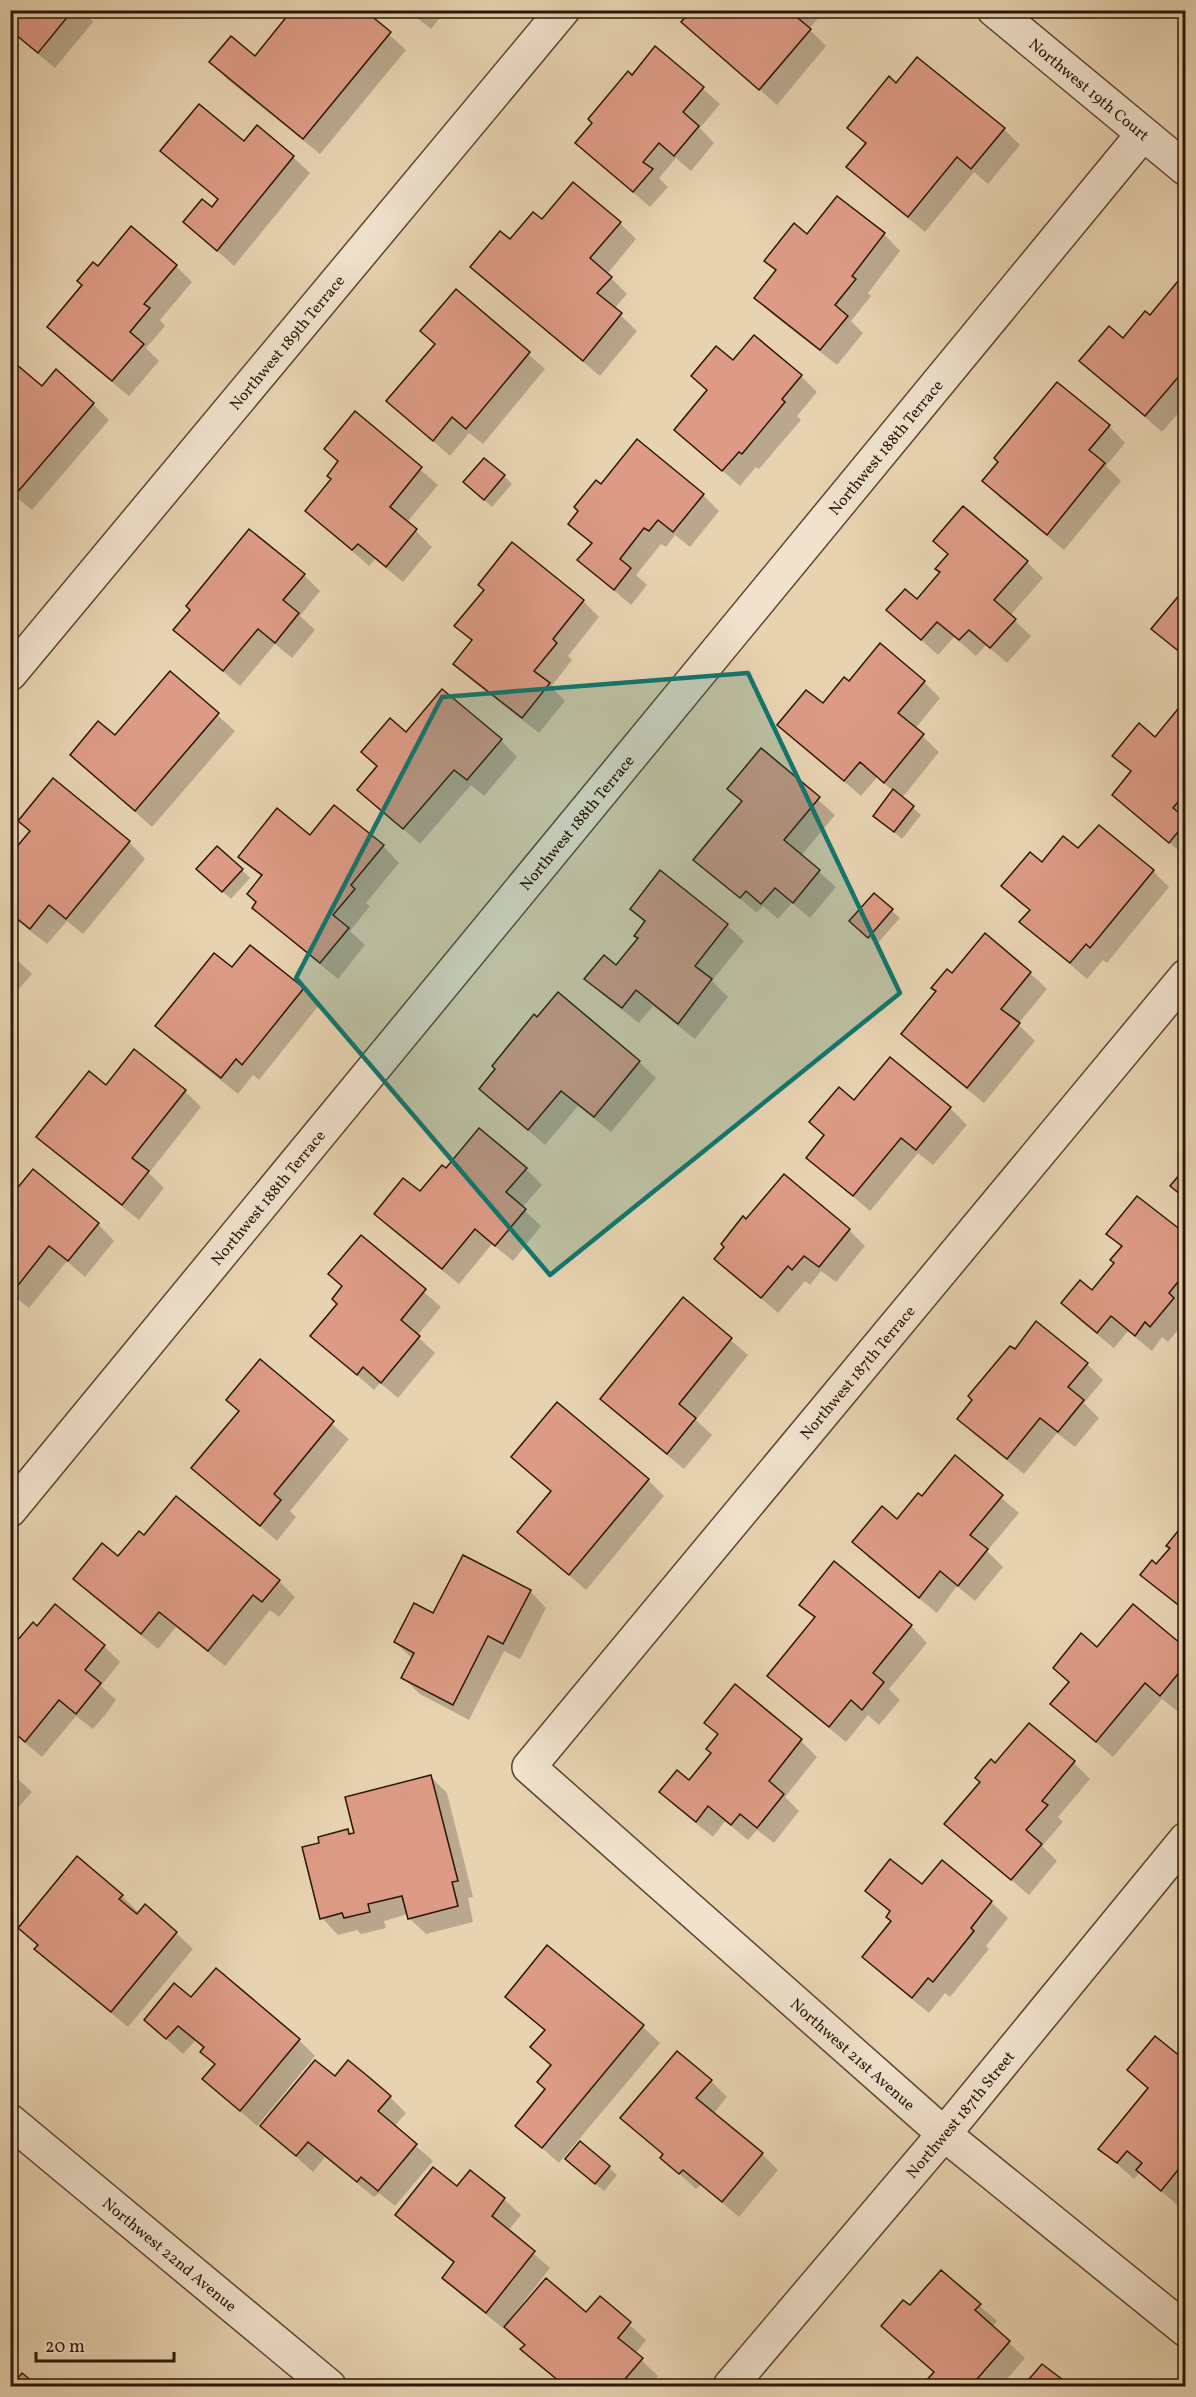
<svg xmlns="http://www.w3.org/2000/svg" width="1196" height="2397" viewBox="0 0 1196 2397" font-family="Vollkorn,serif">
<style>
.shadow{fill:#0003}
.building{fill:#dd9b85;stroke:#2a1604;stroke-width:1.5}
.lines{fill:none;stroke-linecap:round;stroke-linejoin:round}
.minor-casing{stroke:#5a452f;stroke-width:36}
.tertiary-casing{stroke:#5a452f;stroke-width:36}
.minor{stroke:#f0e2cc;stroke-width:33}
.tertiary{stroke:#f0e2cc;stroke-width:33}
.marked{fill:#0f766e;fill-opacity:0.2;stroke:#0f766e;stroke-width:4.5;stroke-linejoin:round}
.labels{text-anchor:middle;stroke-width:4.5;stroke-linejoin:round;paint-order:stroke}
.street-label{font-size:16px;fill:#2a1604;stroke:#f0e2cc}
</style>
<rect width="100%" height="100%" fill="#e8d3b1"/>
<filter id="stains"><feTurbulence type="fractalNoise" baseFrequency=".00333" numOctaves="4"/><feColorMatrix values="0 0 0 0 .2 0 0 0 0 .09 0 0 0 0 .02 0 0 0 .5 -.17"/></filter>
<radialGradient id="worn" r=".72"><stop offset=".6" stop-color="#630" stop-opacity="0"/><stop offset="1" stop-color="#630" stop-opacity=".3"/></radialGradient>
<g class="shadow">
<polygon points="10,10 82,10 93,22 55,68 10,31"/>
<polygon points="362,10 406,50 320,154 227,79 211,62 255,58"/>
<polygon points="407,10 446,10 431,29"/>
<polygon points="693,10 825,10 809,29 826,46 777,105 683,22"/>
<polygon points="656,48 720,104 700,128 714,143 691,171 676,158 659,178 668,187 650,207 577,143"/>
<polygon points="896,85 1004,129 1020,145 988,184 974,172 925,232 865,183 848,167 866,145 849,128"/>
<polygon points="257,128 293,157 310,173 234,266 185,222 212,209 219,200 162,151 244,143"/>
<polygon points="838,198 884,234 900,251 868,293 871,296 851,321 863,333 837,365 772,314 756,298 777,272 766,261 808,236"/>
<polygon points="542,221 620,223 636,239 607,274 627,294 614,309 637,331 600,376 488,283 472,267"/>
<polygon points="176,266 192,282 160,320 165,326 146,348 159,361 129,396 65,344 49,327 98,268"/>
<polygon points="1186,280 1186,404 1162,432 1081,361 1123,340 1150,318"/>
<polygon points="456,291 545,369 483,444 469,433 450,456 388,401 436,345"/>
<polygon points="10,361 42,388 93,404 109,420 32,510 10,492 10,453 17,446 10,440"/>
<polygon points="733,362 801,376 817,392 797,416 801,420 759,469 756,467 740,486 676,430"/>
<polygon points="356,414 438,485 407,522 432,547 403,582 375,559 369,566 307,511 333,479 339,462 326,449"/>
<polygon points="1109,426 1125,443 1106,466 1121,481 1064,550 1000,498 984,481"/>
<polygon points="504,476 512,484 492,507 473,490"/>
<polygon points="601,486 703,495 719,511 690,547 675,535 666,547 661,544 636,575 647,585 631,605 579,560 592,545 570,524"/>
<polygon points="1027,562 1043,578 1010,616 1031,636 1007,663 986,645 976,656 954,637 938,655 888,610"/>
<polygon points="304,575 320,591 300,616 315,630 292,658 275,644 240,686 175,630"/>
<polygon points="1186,589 1186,658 1153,629"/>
<polygon points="583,601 599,617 568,656 572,660 551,687 565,701 539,733 471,680 455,664 473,642 456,626"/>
<polygon points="170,673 235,731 152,827 72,755 116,737"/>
<polygon points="924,682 940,698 915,729 939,752 902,798 921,815 902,839 875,816 893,791 877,777 861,796 779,725 823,705 849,683"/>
<polygon points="1186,702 1186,857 1114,795 1132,773 1114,755 1155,739"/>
<polygon points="407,734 501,740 517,757 484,796 471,785 420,844 359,790 378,768 363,752"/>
<polygon points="761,750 835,815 801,856 836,887 810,918 792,903 778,919 763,906 757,913 695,860 743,803 729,789"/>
<polygon points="53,780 129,842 145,859 83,934 67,921 47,944 10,915 10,857 31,832 20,821"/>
<polygon points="311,837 383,846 399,863 366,903 370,906 350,931 365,945 338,979 271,924 254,907 258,903 262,877 240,857"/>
<polygon points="1079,851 1153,871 1169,887 1107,963 1103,960 1087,979 1022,922 1030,911 1003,886 1042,864"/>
<polygon points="242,870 250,878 231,899 206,877"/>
<polygon points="661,872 727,925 744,941 712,981 728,997 695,1039 653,1006 639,1023 603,995 587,979 616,967 639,939 646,922 632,909"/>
<polygon points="874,895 900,918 877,944 859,929"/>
<polygon points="10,953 32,974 10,999"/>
<polygon points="232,969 303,989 319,1005 259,1080 253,1075 238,1094 173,1042 157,1026"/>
<polygon points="1030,973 1047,989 1018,1024 1035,1041 984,1103 919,1050 903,1034 952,975"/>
<polygon points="558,994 639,1062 656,1078 611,1132 578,1106 545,1145 481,1089"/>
<polygon points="890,1059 950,1108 967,1125 933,1165 918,1153 870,1211 808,1158 825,1136 811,1122 854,1102"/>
<polygon points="185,1091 201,1107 149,1173 164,1188 139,1220 55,1153 38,1137"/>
<polygon points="526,1169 542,1185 522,1208 541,1226 513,1261 492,1244 459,1284 392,1230 376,1213 420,1193 446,1170"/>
<polygon points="10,1199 98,1224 114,1241 85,1277 67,1261 29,1308 10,1293"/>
<polygon points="747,1222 849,1230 865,1246 836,1282 821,1271 810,1285 805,1281 778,1313 716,1259"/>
<polygon points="1108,1234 1186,1236 1186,1320 1168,1342 1162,1337 1152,1351 1128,1331 1114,1348 1079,1320 1063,1303 1093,1292 1116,1264 1122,1248"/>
<polygon points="361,1237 441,1307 417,1336 435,1353 398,1398 380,1383 374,1390 312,1336 339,1304"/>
<polygon points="683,1299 748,1355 696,1420 712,1435 684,1469 618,1415 602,1399"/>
<polygon points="1015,1351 1087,1364 1103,1380 1084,1403 1099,1418 1075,1447 1057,1433 1024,1474 975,1435 959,1419"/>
<polygon points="260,1361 349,1439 290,1511 296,1517 277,1541 193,1468 240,1412 228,1400"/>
<polygon points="513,1457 648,1480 664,1496 586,1590 519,1532 552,1493"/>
<polygon points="955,1458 1019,1513 987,1551 1003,1567 975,1601 957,1586 937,1613 870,1559 854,1542 897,1521 923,1498"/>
<polygon points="1186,1523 1186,1613 1142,1575 1156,1567 1171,1549"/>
<polygon points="144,1537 279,1581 295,1597 279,1617 270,1610 225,1666 176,1627 158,1649 91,1595 75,1579 118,1558"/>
<polygon points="834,1564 911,1626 927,1643 889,1689 900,1700 879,1725 868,1715 846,1742 785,1692 769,1676 815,1619 801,1604"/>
<polygon points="530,1591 546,1608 520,1659 504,1651 469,1720 420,1694 403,1678 413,1659 395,1642 434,1615"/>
<polygon points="37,1628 104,1646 120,1662 101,1686 116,1700 105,1715 93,1729 76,1716 42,1757 10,1730 10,1652"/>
<polygon points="1098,1649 1186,1650 1186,1700 1177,1711 1162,1699 1113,1757 1052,1704 1070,1683 1055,1668"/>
<polygon points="735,1686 801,1741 817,1757 785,1797 799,1811 774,1843 757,1830 748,1840 725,1821 713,1837 677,1808 661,1792 689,1782 712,1753 719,1736 706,1723"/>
<polygon points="1074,1763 1090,1779 1058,1817 1063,1822 1042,1846 1057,1861 1029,1895 946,1824 995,1765"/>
<polygon points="10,1772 32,1792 10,1817"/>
<polygon points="430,1776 447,1793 473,1897 468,1898 473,1922 426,1934 409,1918 408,1914 384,1921 386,1928 361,1934 357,1930 338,1935 322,1918 321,1844 347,1831 352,1835"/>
<polygon points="942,1862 991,1902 1008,1918 986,1946 989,1949 950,1997 945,1993 929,2013 880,1973 864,1957 892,1922 891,1913 867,1891 922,1886"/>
<polygon points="122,1896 139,1913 176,1933 193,1949 128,2027 53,1965 36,1949 39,1946 20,1928"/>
<polygon points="547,1947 643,2027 660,2043 559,2163 517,2126 546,2090 552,2066 532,2047 545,2031 507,1996"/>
<polygon points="192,1999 299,2040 315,2056 257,2126 204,2079 216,2065 202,2051 204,2049 195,2041 183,2054 146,2020"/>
<polygon points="1186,2062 1186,2196 1178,2206 1140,2172 1134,2179 1100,2149"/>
<polygon points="335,2078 390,2097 406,2113 394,2127 433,2161 395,2206 379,2193 374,2197 325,2157 313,2172 262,2126"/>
<polygon points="711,2081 727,2097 713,2114 762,2154 778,2170 739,2217 701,2185 696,2189 662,2158 664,2155 622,2118"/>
<polygon points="581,2143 617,2175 604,2191 575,2167"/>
<polygon points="470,2172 504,2199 521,2215 508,2231 550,2268 514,2314 516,2316 586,2314 600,2298 646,2340 635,2354 658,2376 649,2386 564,2386 523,2349 526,2346 505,2325 503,2328 460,2294 444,2278 455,2264 413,2231 397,2215 458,2188"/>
<polygon points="941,2272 997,2321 992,2327 1025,2358 1001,2386 931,2386 927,2382 935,2373 883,2326 910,2308"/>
<polygon points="1042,2366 1068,2386 1028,2386 1026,2385"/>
</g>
<g class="building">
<polygon points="10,10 73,10 38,53 10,30"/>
<polygon points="292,10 364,10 391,32 303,139 209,62 231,36 255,56"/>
<polygon points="691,10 794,10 792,13 811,29 759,90 681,22"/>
<polygon points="655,46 704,87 683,112 699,126 674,156 659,143 643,162 653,169 633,192 575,143 592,123 588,119 628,71 632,75"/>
<polygon points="917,57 1005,128 971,169 957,157 908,217 846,167 866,143 847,128 889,76 896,83"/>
<polygon points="199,104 244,141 257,125 294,156 217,251 183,222 202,199 212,207 218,199 160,151"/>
<polygon points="573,182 621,222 590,258 612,277 597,293 622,313 583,361 470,267 500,231 510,239 533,212 542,219"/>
<polygon points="837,196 885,233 852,276 856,279 835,305 848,316 820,350 754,298 776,270 764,261 794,223 807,234"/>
<polygon points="131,226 177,265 144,304 150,308 130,332 144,344 112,381 47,327 82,285 77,281 93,262 98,266"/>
<polygon points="1183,275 1186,278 1186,368 1145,416 1079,361 1109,326 1123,338 1145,311 1150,315"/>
<polygon points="456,289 530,352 466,429 452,417 433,441 386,401 435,344 420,331"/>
<polygon points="754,335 802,375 782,399 785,402 742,454 739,452 722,471 674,430 707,390 691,376 716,346 733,360"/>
<polygon points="10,359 42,386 56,369 94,403 15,495 10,491 10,450 16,444 10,440"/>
<polygon points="1057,382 1110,425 1089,450 1105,463 1047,535 982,481 998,462 994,458"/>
<polygon points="355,411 422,467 390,507 417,529 386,567 358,544 352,550 305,511 331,479 327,476 338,461 324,449"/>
<polygon points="637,439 704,494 673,532 658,520 649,531 644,528 620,559 631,568 614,590 577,560 592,543 568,524 578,511 574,507 596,480 601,484"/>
<polygon points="484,458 505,475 484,500 463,482"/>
<polygon points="963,506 1028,561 994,600 1016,619 990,648 969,630 959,640 937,622 921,640 886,610 905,589 917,599 940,572 935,569 948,554 933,541"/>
<polygon points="249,529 305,574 283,600 299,613 275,643 258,629 223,671 173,630 190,610 186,606"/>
<polygon points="512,542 584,600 553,639 557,643 534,671 550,683 522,718 453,664 472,640 454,626 484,590 478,585"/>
<polygon points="1186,587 1186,657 1151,629"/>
<polygon points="880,643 925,681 898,713 924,734 884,783 860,762 844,781 777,725 806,690 823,703 844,677 849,681"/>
<polygon points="170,671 219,713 135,811 70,755 98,721 115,735"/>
<polygon points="442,689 502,739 467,780 454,770 403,829 357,790 377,766 361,752 390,718 406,732"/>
<polygon points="1186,699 1186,792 1173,808 1186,818 1186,822 1169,843 1112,795 1131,771 1112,756 1139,723 1155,737"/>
<polygon points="761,748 820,797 784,840 820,870 793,903 775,888 761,904 746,891 740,898 693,860 742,801 727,789"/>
<polygon points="53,778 130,841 66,919 49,905 30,929 10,913 10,855 30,831 18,821"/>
<polygon points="893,789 914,806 894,832 873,816"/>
<polygon points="334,805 384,845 351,885 355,889 333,915 349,928 320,963 252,908 256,902 247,894 262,875 238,857 277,808 310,835"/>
<polygon points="1099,825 1154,870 1090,948 1086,944 1070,963 1019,922 1030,910 1001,886 1030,852 1042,862 1063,836 1078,848"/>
<polygon points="217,846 243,869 222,892 196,869"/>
<polygon points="660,870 728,924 695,966 712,979 678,1024 636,990 622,1008 584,979 604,955 616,965 638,938 634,936 645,921 630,909"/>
<polygon points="874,893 893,909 868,938 849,921"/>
<polygon points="985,933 1031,972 1001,1009 1020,1023 967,1088 901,1034 936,991 931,988 947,969 952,973"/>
<polygon points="250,945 304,988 242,1065 236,1059 221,1078 155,1026 214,953 232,967"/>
<polygon points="558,992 640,1061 594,1117 561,1091 528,1130 479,1089 495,1069 492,1066 534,1014 537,1017"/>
<polygon points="134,1049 186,1090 132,1158 149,1171 122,1205 36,1137 89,1071 106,1085"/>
<polygon points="890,1057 951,1107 916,1150 901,1138 853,1196 806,1158 824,1135 809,1122 839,1087 854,1100"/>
<polygon points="479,1128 527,1168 506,1192 526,1209 495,1246 475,1229 442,1269 374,1214 403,1178 420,1191 442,1165 446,1168"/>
<polygon points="1186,1167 1186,1199 1170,1186"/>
<polygon points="33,1169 99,1223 68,1261 49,1246 12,1293 10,1197"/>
<polygon points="784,1174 850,1229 819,1267 804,1256 792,1270 788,1266 761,1298 714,1259 724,1247 721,1244 743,1216 746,1219"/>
<polygon points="1137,1196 1186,1234 1186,1272 1169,1293 1174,1298 1150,1327 1145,1322 1135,1336 1111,1316 1097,1333 1061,1303 1080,1280 1092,1290 1114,1263 1110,1260 1122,1246 1106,1234"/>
<polygon points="361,1235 426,1289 401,1320 420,1336 381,1383 363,1367 357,1375 310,1336 337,1304 332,1299 342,1286 328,1274"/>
<polygon points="683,1297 732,1338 679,1404 696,1418 667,1454 600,1399"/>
<polygon points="1036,1321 1088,1363 1068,1387 1084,1400 1058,1432 1040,1418 1007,1459 957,1419 972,1400 968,1396 1010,1346 1015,1349"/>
<polygon points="260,1359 334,1421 274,1494 281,1500 260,1526 191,1468 239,1411 226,1400"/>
<polygon points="557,1402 649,1479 569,1575 517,1532 551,1491 511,1457"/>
<polygon points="955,1455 1003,1495 970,1535 988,1549 958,1586 940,1571 919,1598 852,1542 882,1506 897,1519 918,1493 922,1496"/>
<polygon points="176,1496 280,1580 262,1602 253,1595 208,1651 159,1612 141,1634 73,1579 102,1543 118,1556 139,1531 144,1535"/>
<polygon points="1186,1521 1186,1611 1140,1575 1152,1560 1156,1564 1170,1548 1166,1546"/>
<polygon points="463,1555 531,1590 503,1644 488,1636 453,1705 401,1678 414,1653 394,1642 414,1603 433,1613"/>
<polygon points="834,1561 912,1625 873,1673 884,1682 862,1710 851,1700 829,1727 767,1676 815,1617 799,1605"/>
<polygon points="55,1604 105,1645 85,1670 101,1683 76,1714 59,1700 25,1742 10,1729 10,1649 33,1622 37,1626"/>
<polygon points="1133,1604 1186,1648 1186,1664 1160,1696 1145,1683 1096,1742 1050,1704 1069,1682 1053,1668 1081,1633 1097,1647"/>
<polygon points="735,1684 802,1739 769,1781 784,1794 757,1828 740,1814 731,1825 708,1806 696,1822 659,1792 677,1770 689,1780 711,1753 706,1749 718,1734 704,1723"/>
<polygon points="1029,1723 1075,1761 1042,1801 1048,1805 1026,1830 1042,1844 1011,1880 944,1824 980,1782 975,1778 983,1768 991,1759 995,1763"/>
<polygon points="431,1775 458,1881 452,1882 458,1906 408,1919 402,1896 368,1904 370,1912 344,1918 342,1913 320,1919 302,1847 319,1843 318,1837 348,1829 349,1834 354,1833 345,1797"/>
<polygon points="77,1856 123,1895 119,1899 137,1914 145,1904 177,1932 111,2012 34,1949 38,1945 18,1928"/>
<polygon points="890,1859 922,1884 942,1860 992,1901 971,1928 974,1931 933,1982 928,1978 912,1998 862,1957 891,1921 886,1917 890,1911 865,1891"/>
<polygon points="547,1945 644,2025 542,2148 515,2126 545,2089 537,2082 551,2065 530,2047 545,2030 505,1997"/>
<polygon points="216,1968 300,2039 240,2111 202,2079 215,2064 200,2052 204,2047 178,2026 166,2039 144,2020 174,1983 191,1997"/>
<polygon points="1155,2036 1186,2061 1186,2160 1161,2191 1136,2170 1142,2163 1127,2151 1117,2163 1098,2149 1148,2088 1127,2070"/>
<polygon points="677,2051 712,2080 696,2098 763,2153 722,2202 683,2170 679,2174 660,2158 663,2154 620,2118"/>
<polygon points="315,2060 335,2076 348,2060 370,2078 391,2096 378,2111 417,2144 378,2191 361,2177 357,2182 308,2142 296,2156 260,2126"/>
<polygon points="580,2141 610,2166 595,2184 565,2159"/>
<polygon points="433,2167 457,2186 470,2170 505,2198 492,2216 535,2251 486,2313 442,2278 454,2262 395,2215"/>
<polygon points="941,2270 981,2304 975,2310 1010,2341 971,2386 961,2386 952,2379 946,2386 930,2386 925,2382 934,2372 881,2326 903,2300 910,2305"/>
<polygon points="546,2278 586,2312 600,2296 631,2322 618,2338 643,2358 619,2386 565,2386 520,2349 525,2345 504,2327"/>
<polygon points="1042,2364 1071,2386 1026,2386 1024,2385"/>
<polygon points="22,2373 38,2386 11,2386"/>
</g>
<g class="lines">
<defs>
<g id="minor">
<path id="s1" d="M994 10 1186 169"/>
<path id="s2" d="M10 674 563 10"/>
<path id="s3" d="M1186 976 529 1767 944 2134 1186 2330"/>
<path id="s4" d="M10 1510 1143 134"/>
<path id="s5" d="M730 2386 944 2134 1186 1839"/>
</g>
<g id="tertiary">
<path id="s6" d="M10 2121 329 2386"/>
</g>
</defs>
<use href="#minor" class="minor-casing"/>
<use href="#tertiary" class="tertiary-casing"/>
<use href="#minor" class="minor"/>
<use href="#tertiary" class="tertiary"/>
</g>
<path class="marked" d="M748 673 900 993 550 1275 296 978 442 697Z"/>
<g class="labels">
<g class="street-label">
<text dy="6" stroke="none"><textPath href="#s1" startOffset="124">Northwest 19th Court</textPath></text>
<text dy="6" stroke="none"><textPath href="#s2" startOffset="432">Northwest 189th Terrace</textPath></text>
<text dy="6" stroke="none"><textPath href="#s4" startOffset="1377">Northwest 188th Terrace</textPath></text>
<text dy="6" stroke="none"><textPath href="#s4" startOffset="891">Northwest 188th Terrace</textPath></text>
<text dy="6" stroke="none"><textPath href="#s4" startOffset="405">Northwest 188th Terrace</textPath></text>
<text transform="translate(857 1372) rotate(-50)" y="6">Northwest 187th Terrace</text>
<text dy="6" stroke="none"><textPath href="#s3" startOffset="1461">Northwest 21st Avenue</textPath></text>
<text dy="6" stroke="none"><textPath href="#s5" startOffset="356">Northwest 187th Street</textPath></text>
<text dy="6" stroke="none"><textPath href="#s6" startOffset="208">Northwest 22nd Avenue</textPath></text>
</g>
</g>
<rect width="1196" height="2397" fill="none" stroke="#e8d3b1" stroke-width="36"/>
<rect x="12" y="12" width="1172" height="2373" fill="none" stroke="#2a1604" stroke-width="3"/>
<rect x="18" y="18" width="1160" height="2361" fill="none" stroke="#2a1604" stroke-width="1.5"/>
<path d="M36 2352v9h138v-9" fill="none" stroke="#2a1604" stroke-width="3"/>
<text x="45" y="2352" font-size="18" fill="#2a1604" stroke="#f0e2cc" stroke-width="4.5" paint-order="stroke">20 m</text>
<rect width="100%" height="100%" filter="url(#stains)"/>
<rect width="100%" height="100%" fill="url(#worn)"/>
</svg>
